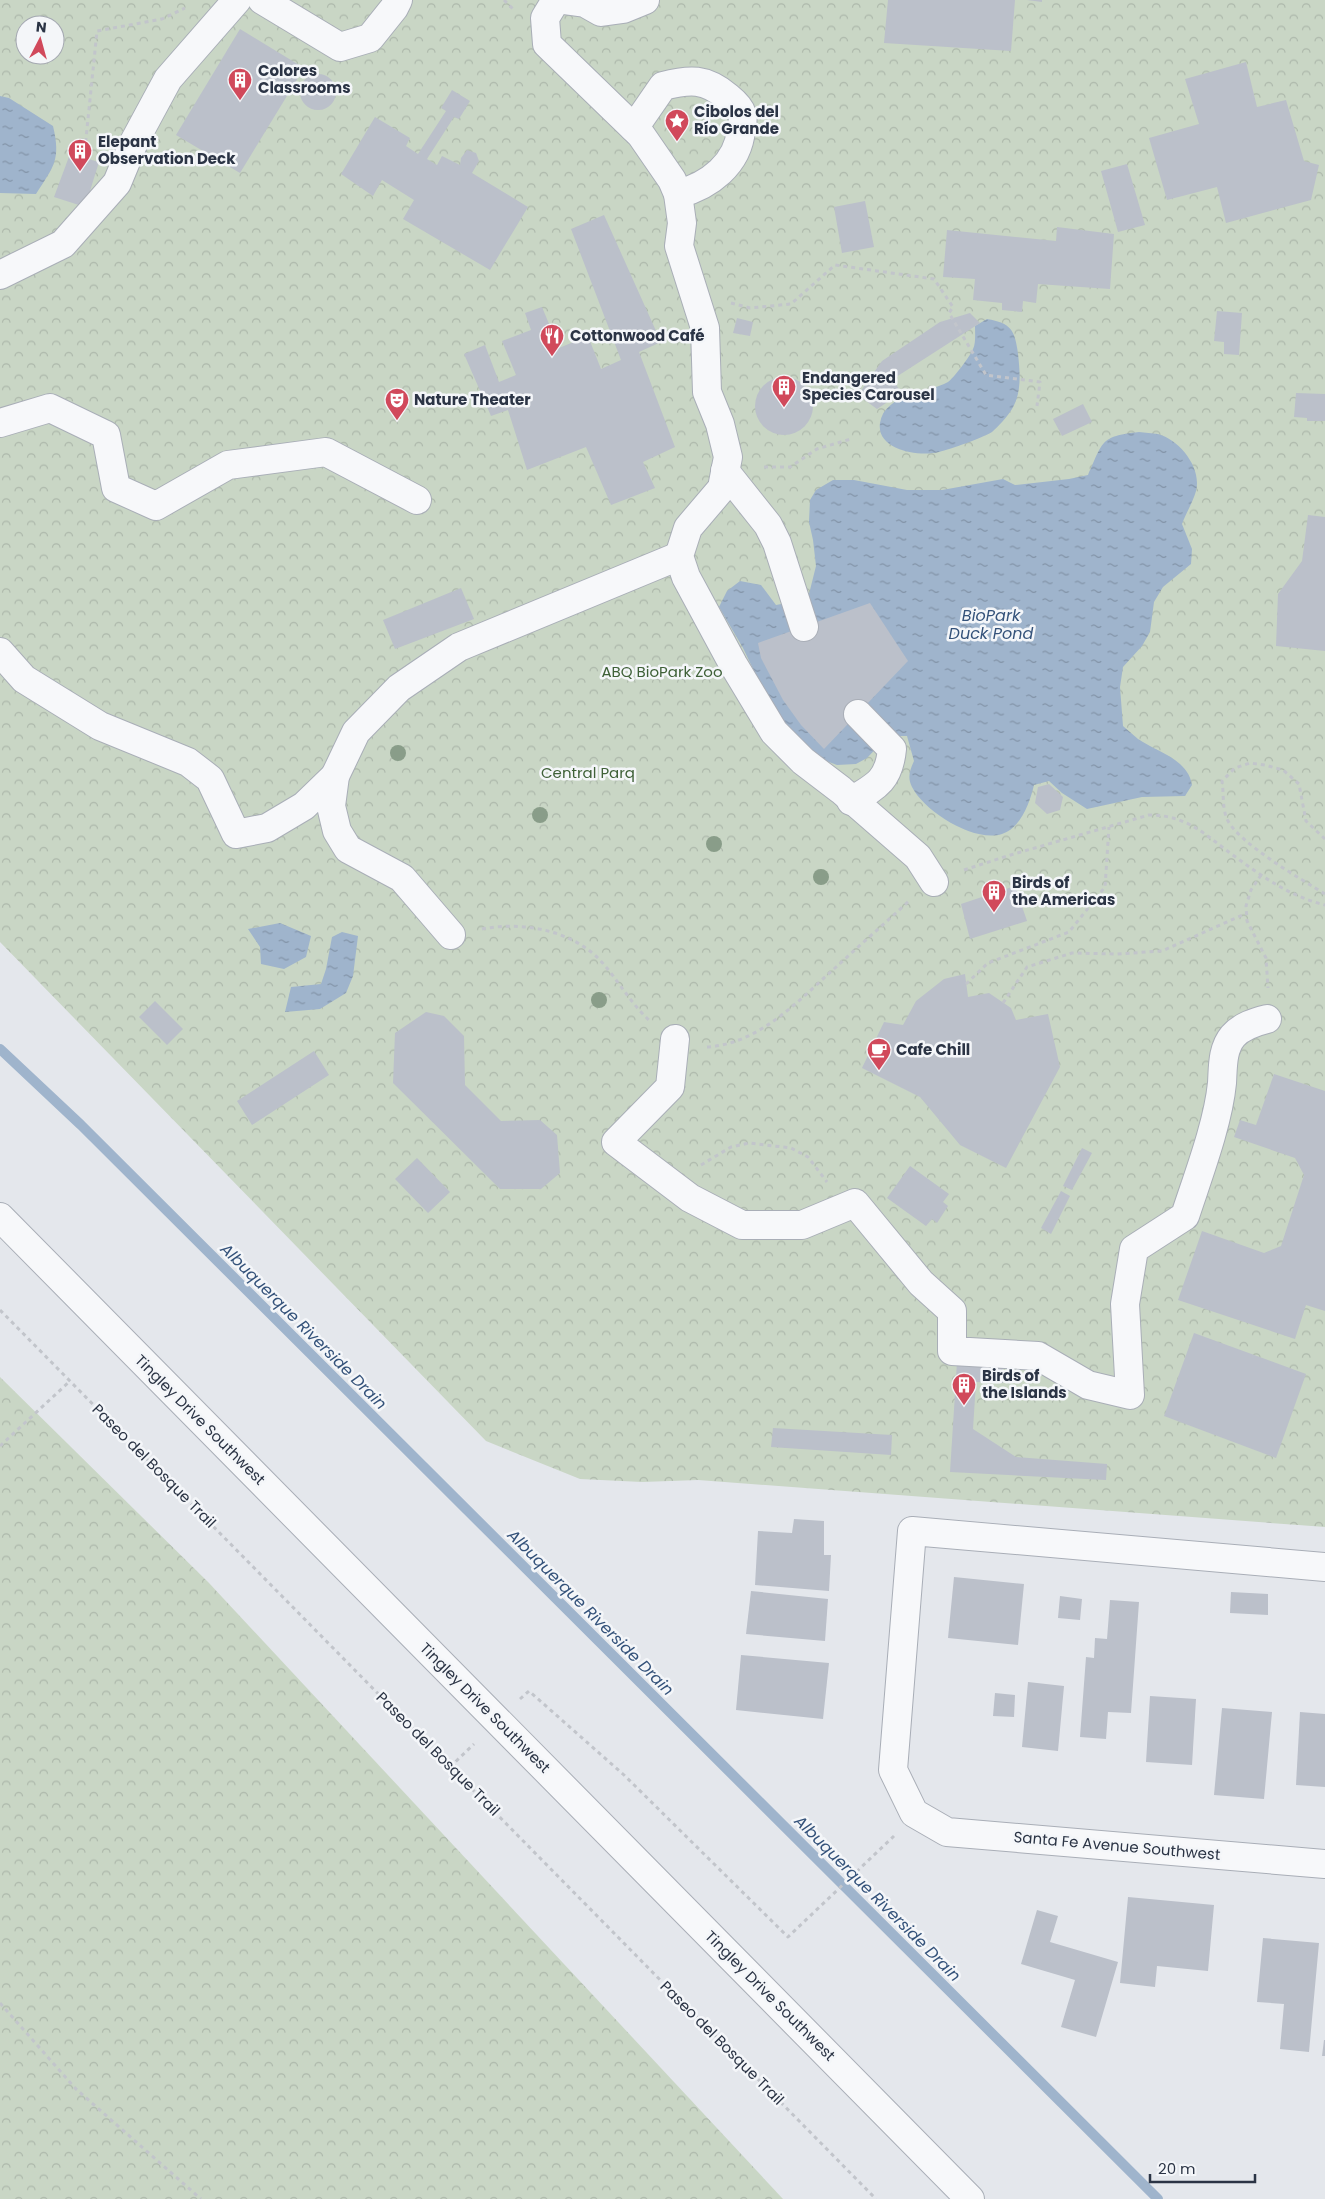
<svg xmlns="http://www.w3.org/2000/svg" width="1325" height="2199" viewBox="0 0 1325 2199" font-family="Poppins,sans-serif">
<style>
.forest{fill:url(#forest-crowns);fill-rule:evenodd}
.water{fill:url(#water-ripples)}
.lines{fill:none;stroke-linecap:round;stroke-linejoin:round}
.stream{stroke:#9fb4cc;stroke-width:10}
.building{fill:#bbc0ca}
.minor-casing{stroke:#a9aeb7;stroke-width:30}
.path{stroke:#c2c5cb;stroke-width:3;stroke-dasharray:4 4;stroke-linecap:butt}
.minor{stroke:#f7f8fa;stroke-width:28}
.tree{fill:#899d89}
.labels{text-anchor:middle;stroke-width:5;stroke-linejoin:round;paint-order:stroke}
.poi-label{font-size:15px;font-weight:bold;fill:#2b3445;stroke:#f4f6f9;text-anchor:start}
.park-label{font-size:15px;fill:#3f6138;stroke:#f4f6f9}
.street-label{font-size:15px;fill:#2b3445;stroke:#f4f6f9}
.water-label{font-size:16px;font-style:italic;fill:#34527a;stroke:#f4f6f9}
</style>
<defs>
<pattern id="forest-crowns" width="20" height="18" patternUnits="userSpaceOnUse" patternTransform="scale(1.25)"><rect width="20" height="18" fill="#c9d6c5"/><path d="M2 6a3 3 0 1 1 6 0M12 15a3 3 0 1 1 6 0" fill="none" stroke="#adb8ab"/></pattern>
<pattern id="water-ripples" width="26" height="14" patternUnits="userSpaceOnUse" patternTransform="scale(1.25)"><rect width="26" height="14" fill="#9fb4cc"/><path d="M2 4q2-2 4 0t4 0M15 11q2-2 4 0t4 0" fill="none" stroke="#8293a7"/></pattern>
</defs>
<rect width="100%" height="100%" fill="#e4e7ec"/>
<g class="forest">
<path d="M0 0H1325V1527L698 1480 642 1482 580 1479 486 1441 0 942ZM25 25H55V55H25Z"/>
<polygon points="0,1377 209,1583 783,2199 0,2199"/>
</g>
<g class="water">
<path d="M0 96 9 98 53 126C61 160 54 166 36 194L0 193Z"/>
<path d="M987 319C1011 323 1015 330 1018 354 1020 372 1022 392 1012 409 1008 416 998 427 992 432 982 438 951 449 939 452 919 457 876 450 880 423 884 394 928 393 948 382 953 379 971 355 973 349 976 343 975 333 975 326Z"/>
<path d="M1139 432C1145 433 1152 433 1158 434 1180 440 1202 468 1196 491 1193 502 1186 513 1182 524L1192 549 1191 564 1163 587 1154 602 1150 632 1142 646 1123 667 1120 687 1123 726C1128 730 1133 735 1138 739 1157 752 1188 759 1192 785L1185 796 1142 797 1087 809 1062 793 1049 781 1034 785C1030 802 1021 828 1002 834 974 843 924 811 912 787 907 777 910 770 914 761L907 736H888L867 758 856 764 837 765 821 759 781 721 766 696 743 648 719 607 727 591 740 581 761 585 776 605 792 602 809 594 816 566 813 540 809 522 810 500 816 490 833 480H854L907 490H942L1003 479 1015 485 1069 479 1088 475C1103 443 1099 436 1139 432Z"/>
<polygon points="280,923 311,936 306,957 284,969 261,964 260,947 248,929"/>
<polygon points="342,932 358,936 353,976 346,993 320,1009 285,1012 291,987 321,984 326,969 332,937"/>
</g>
<g class="lines">
<polyline class="stream" points="0,1049 81,1125 1158,2199"/>
</g>
<g class="building">
<polygon points="888,0 1015,0 1011,51 884,43"/>
<polygon points="1027,0 1042,0 1042,2"/>
<polygon points="240,29 304,68 240,173 176,135"/>
<polygon points="1246,62 1257,107 1286,100 1304,161 1319,165 1311,200 1226,223 1217,187 1167,200 1149,138 1199,124 1185,79"/>
<circle cx="318" cy="92" r="18"/>
<polygon points="452,90 470,101 459,119 454,117 427,159 437,165 442,156 460,165 461,158 467,150 476,153 479,161 472,173 528,207 490,270 403,219 414,200 382,180 373,196 341,174 375,117 410,138 406,146 418,154 446,111 441,108"/>
<polygon points="70,154 99,162 85,207 54,197"/>
<polygon points="1127,164 1145,225 1118,232 1101,171"/>
<polygon points="865,201 874,247 842,253 834,207"/>
<polygon points="604,215 661,342 639,352 675,447 643,462 655,488 611,505 586,447 527,470 508,410 491,416 464,354 485,345 499,382 516,375 502,341 531,330 525,313 542,307 559,348 588,336 601,369 621,360 571,229"/>
<polygon points="1057,227 1114,234 1110,289 1038,284 1036,303 1023,301 1022,312 1002,310 1002,303 973,300 975,279 943,277 947,230 1056,241"/>
<polygon points="1217,311 1242,313 1239,355 1224,354 1224,342 1214,341"/>
<polygon points="970,313 980,323 893,379 901,393 877,409 858,395 882,361 940,322"/>
<polygon points="737,318 753,322 750,336 733,333"/>
<circle cx="784" cy="406" r="29"/>
<polygon points="1296,393 1325,394 1325,421 1307,421 1307,418 1294,417"/>
<polygon points="1083,404 1092,422 1062,436 1053,419"/>
<polygon points="1308,515 1325,517 1325,651 1276,646 1278,594 1302,561"/>
<polygon points="461,588 474,619 395,649 383,620"/>
<polygon points="870,603 908,661 824,749 801,725 783,700 761,658 758,643"/>
<polygon points="1049,784 1063,797 1060,810 1047,814 1035,803 1038,787"/>
<polygon points="1015,886 1027,921 970,939 961,904"/>
<polygon points="965,974 968,997 989,993 1011,1008 1016,1020 1048,1014 1060,1067 1006,1168 960,1145 920,1097 862,1068 884,1022 903,1025 916,1001 944,979"/>
<polygon points="155,1001 183,1029 167,1045 139,1017"/>
<polygon points="426,1012 444,1016 464,1036 465,1085 501,1121 540,1120 557,1135 560,1173 541,1189 500,1189 393,1083 395,1033"/>
<polygon points="314,1051 329,1075 252,1125 237,1101"/>
<polygon points="1274,1074 1325,1091 1325,1311 1306,1305 1295,1339 1178,1300 1202,1231 1264,1253 1281,1246 1304,1175 1295,1158 1234,1137 1240,1120 1256,1125"/>
<polygon points="1082,1148 1092,1153 1072,1190 1063,1186"/>
<polygon points="417,1158 450,1192 428,1213 395,1179"/>
<polygon points="910,1166 949,1194 943,1202 948,1206 937,1223 932,1219 926,1226 887,1198"/>
<polygon points="1061,1191 1070,1196 1051,1234 1041,1228"/>
<polygon points="1194,1333 1306,1374 1276,1458 1164,1416"/>
<polygon points="957,1362 1003,1366 1003,1383 976,1382 973,1429 1016,1457 1107,1464 1106,1480 950,1472"/>
<polygon points="773,1428 892,1435 891,1455 771,1447"/>
<polygon points="794,1519 824,1521 824,1555 831,1555 829,1591 755,1585 758,1531 792,1533"/>
<polygon points="954,1577 1024,1584 1018,1645 948,1638"/>
<polygon points="751,1591 828,1599 825,1641 746,1634"/>
<polygon points="1231,1592 1268,1594 1268,1615 1230,1613"/>
<polygon points="1060,1596 1082,1599 1080,1620 1058,1618"/>
<polygon points="1110,1600 1139,1602 1131,1713 1108,1712 1106,1739 1080,1737 1086,1657 1094,1658 1095,1638 1107,1639"/>
<polygon points="741,1655 829,1663 823,1719 736,1710"/>
<polygon points="1028,1682 1064,1686 1058,1751 1022,1747"/>
<polygon points="995,1693 1015,1695 1014,1717 993,1716"/>
<polygon points="1150,1696 1196,1699 1192,1765 1146,1762"/>
<polygon points="1222,1708 1272,1712 1264,1799 1214,1795"/>
<polygon points="1300,1712 1325,1714 1325,1787 1296,1785"/>
<polygon points="1128,1897 1214,1905 1208,1971 1157,1966 1155,1987 1120,1983"/>
<polygon points="1037,1910 1058,1916 1050,1942 1118,1962 1096,2037 1061,2027 1075,1980 1021,1964"/>
<polygon points="1263,1938 1319,1943 1309,2052 1280,2049 1284,2004 1257,2002"/>
<polygon points="1324,2040 1325,2040 1325,2056 1322,2056"/>
</g>
<g class="lines">
<defs>
<g id="minor">
<polyline points="262,0 340,47 370,38 394,8 398,0"/>
<polyline points="556,0 545,18 547,44 641,135 672,180 678,194 682,223 679,246 705,328 707,392 720,424 728,457 722,488 688,528 679,556 686,577 733,664 774,732 803,761 841,790 918,857 934,882"/>
<polyline points="563,0 585,3 601,12 623,9 645,0"/>
<path d="M634 128 663 86C690 79 705 78 728 97 733 101 740 107 742 114 744 119 742 125 741 130 738 164 709 186 678 194"/>
<polyline points="0,275 63,244 117,183 134,142 168,79 237,0"/>
<polyline points="0,423 50,408 106,435 116,488 156,506 228,465 326,452 417,500"/>
<polyline points="725,471 768,525 777,543 804,627"/>
<polyline points="0,652 24,679 100,726 188,762 210,779 236,834 267,828 304,806 335,776"/>
<path d="M851 801C877 786 889 780 892 749L858 714"/>
<polyline points="451,935 402,878 348,849 337,831 331,806 335,776 356,732 399,688 459,647 679,556"/>
<path d="M675 1039 670 1087 616 1142 690 1198 742 1225H802L855 1203 921 1283 952 1311V1351L1038 1356 1088 1385 1130 1395 1125 1304 1134 1249 1185 1216C1198 1176 1218 1124 1222 1083 1223 1067 1222 1049 1233 1036 1242 1026 1255 1022 1267 1019"/>
<polyline points="0,1217 970,2199"/>
<polyline points="1325,1567 912,1531 893,1770 914,1813 947,1832 1325,1864"/>
</g>
</defs>
<use href="#minor" class="minor-casing"/>
<g class="path">
<polyline points="504,0 515,11"/>
<polyline points="84,158 97,31 162,19 185,8"/>
<polyline points="731,303 750,308 791,304 835,265 934,279 953,307 949,313 986,375 1040,382 1037,406"/>
<polyline points="764,467 790,467 817,449 851,439"/>
<path d="M1325 839 1306 821 1299 784 1283 770 1265 765 1250 763 1235 768 1222 781C1224 794 1222 807 1227 819 1238 843 1301 879 1325 894"/>
<path d="M964 870 1007 856 1149 815C1189 815 1207 837 1237 858 1264 878 1292 897 1325 905"/>
<polyline points="1261,875 1251,890 1246,906 1247,921 1266,958 1268,988"/>
<path d="M482 929C522 921 570 930 599 959 617 978 630 1003 650 1021"/>
<polyline points="966,984 988,963 1069,932 1105,887 1109,827"/>
<polyline points="1003,1003 1027,967 1072,953 1117,954 1162,951 1247,913"/>
<path d="M707 1047C759 1044 798 1001 835 968 859 946 884 924 909 901"/>
<polyline points="701,1165 731,1147 749,1143 791,1148 808,1157 827,1182"/>
<polyline points="0,1310 876,2199"/>
<polyline points="0,1446 70,1381"/>
<polyline points="520,1699 529,1691 624,1775 788,1937 894,1836"/>
<polyline points="450,1767 474,1744"/>
<polyline points="0,2003 76,2089 201,2199"/>
</g>
<use href="#minor" class="minor"/>
</g>
<g class="tree">
<circle cx="398" cy="753" r="8"/>
<circle cx="540" cy="815" r="8"/>
<circle cx="714" cy="844" r="8"/>
<circle cx="821" cy="877" r="8"/>
<circle cx="599" cy="1000" r="8"/>
</g>
<defs>
<symbol id="building-pin" viewBox="-11 -11 22 30"><path d="M0 17L-7.5 6A9.5 9.5 0 1 1 7.5 6Z" fill="#d1495b" stroke="#f4f6f9"/><path d="M-4-6H4V6H1V3H-1V6H-4ZM-2.5-4.3h1.7v1.8h-1.7ZM.8-4.3h1.7v1.8H.8ZM-2.5-1h1.7V.8h-1.7ZM.8-1h1.7V.8H.8Z" fill="#fff"/></symbol>
<symbol id="sight-pin" viewBox="-11 -11 22 30"><path d="M0 17L-7.5 6A9.5 9.5 0 1 1 7.5 6Z" fill="#d1495b" stroke="#f4f6f9"/><path d="M0-6L1.8-2.2L6-1.7L2.9 1.2L3.7 5.4L0 3.3L-3.7 5.4L-2.9 1.2L-6-1.7L-1.8-2.2Z" fill="#fff"/></symbol>
<symbol id="restaurant-pin" viewBox="-11 -11 22 30"><path d="M0 17L-7.5 6A9.5 9.5 0 1 1 7.5 6Z" fill="#d1495b" stroke="#f4f6f9"/><path d="M-5-6h1v4h1v-4h1v4h1v-4h1v5L-1.5 .5V6h-2V.5L-5-1ZM5-6V6H3V1.5H1.5Q1.5-4 5-6Z" fill="#fff"/></symbol>
<symbol id="theatre-pin" viewBox="-11 -11 22 30"><path d="M0 17L-7.5 6A9.5 9.5 0 1 1 7.5 6Z" fill="#d1495b" stroke="#f4f6f9"/><path d="M-5-5.5Q0-4 5-5.5V0Q5 5 0 6Q-5 5-5 0ZM-3.3-2.5H-1v1.5H-3.3ZM1-2.5H3.3v1.5H1ZM-2.8 1Q0 5.5 2.8 1Z" fill="#fff"/></symbol>
<symbol id="cafe-pin" viewBox="-11 -11 22 30"><path d="M0 17L-7.5 6A9.5 9.5 0 1 1 7.5 6Z" fill="#d1495b" stroke="#f4f6f9"/><path d="M-5.5-4.5H6V0H3Q3 3.5 0 3.5H-2.5Q-5.5 3.5-5.5 0ZM3-3.2v2h1.7v-2ZM-6 4.5H4V6H-6Z" fill="#fff"/></symbol>
</defs>
<g fill-rule="evenodd">
<use href="#building-pin" x="226" y="66" width="28" height="38"/>
<use href="#sight-pin" x="663" y="107" width="28" height="38"/>
<use href="#building-pin" x="66" y="137" width="28" height="38"/>
<use href="#restaurant-pin" x="538" y="322" width="28" height="38"/>
<use href="#building-pin" x="770" y="373" width="28" height="38"/>
<use href="#theatre-pin" x="383" y="386" width="28" height="38"/>
<use href="#building-pin" x="980" y="878" width="28" height="38"/>
<use href="#cafe-pin" x="865" y="1036" width="28" height="38"/>
<use href="#building-pin" x="950" y="1371" width="28" height="38"/>
</g>
<g class="labels">
<g class="poi-label">
<text x="258" y="76">Colores<tspan x="258" dy="17">Classrooms</tspan></text>
<text x="694" y="117">Cibolos del<tspan x="694" dy="17">Río Grande</tspan></text>
<text x="98" y="147">Elepant<tspan x="98" dy="17">Observation Deck</tspan></text>
<text x="570" y="341">Cottonwood Café</text>
<text x="802" y="383">Endangered<tspan x="802" dy="17">Species Carousel</tspan></text>
<text x="414" y="405">Nature Theater</text>
<text x="1012" y="888">Birds of<tspan x="1012" dy="17">the Americas</tspan></text>
<text x="896" y="1055">Cafe Chill</text>
<text x="982" y="1381">Birds of<tspan x="982" dy="17">the Islands</tspan></text>
</g>
<g class="park-label">
<text x="662" y="677">ABQ BioPark Zoo</text>
<text x="588" y="778">Central Parq</text>
</g>
<g class="street-label">
<text transform="translate(200 1420) rotate(45)" y="5">Tingley Drive Southwest</text>
<text transform="translate(154 1466) rotate(45)" y="5">Paseo del Bosque Trail</text>
<text transform="translate(485 1708) rotate(45)" y="5">Tingley Drive Southwest</text>
<text transform="translate(438 1754) rotate(45)" y="5">Paseo del Bosque Trail</text>
<text transform="translate(1117 1846) rotate(5)" y="5">Santa Fe Avenue Southwest</text>
<text transform="translate(770 1996) rotate(45)" y="5">Tingley Drive Southwest</text>
<text transform="translate(722 2043) rotate(45)" y="5">Paseo del Bosque Trail</text>
</g>
<g class="water-label">
<text x="991" y="621">BioPark<tspan x="991" dy="18">Duck Pond</tspan></text>
<text transform="translate(304 1326) rotate(45)" y="6">Albuquerque Riverside Drain</text>
<text transform="translate(591 1612) rotate(45)" y="6">Albuquerque Riverside Drain</text>
<text transform="translate(878 1898) rotate(45)" y="6">Albuquerque Riverside Drain</text>
</g>
</g>
<g transform="translate(40 40) rotate(6)"><circle r="24" fill="#f4f6f9" stroke="#a4a8b1"/>
<path d="M0-4L9 19L0 12L-9 19Z" fill="#d1495b"/>
<text y="-8" font-size="14" font-weight="bold" text-anchor="middle" fill="#2b3445">N</text>
</g>
<path d="M1150 2174v8h105v-8" fill="none" stroke="#2b3445" stroke-width="2.5"/>
<text x="1158" y="2174" font-size="15" fill="#2b3445" stroke="#f4f6f9" stroke-width="4" paint-order="stroke">20 m</text>
</svg>
